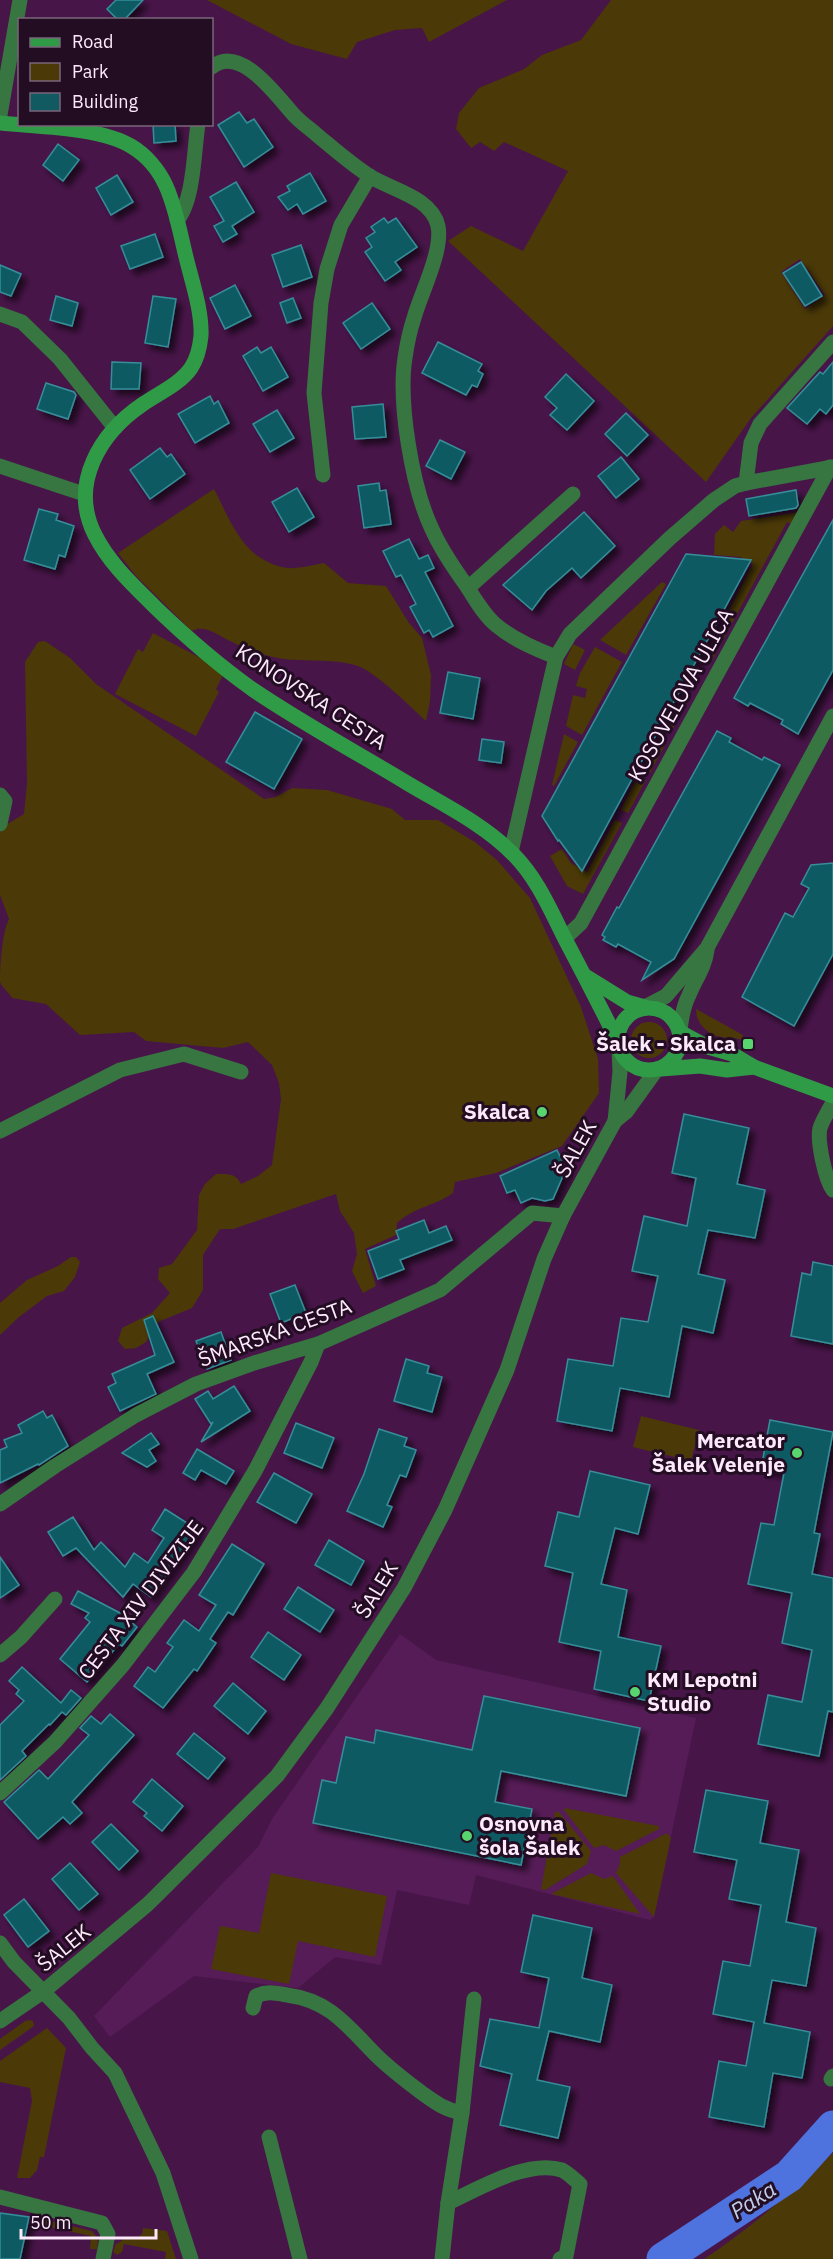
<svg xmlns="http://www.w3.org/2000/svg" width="833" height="2259" viewBox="0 0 833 2259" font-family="'IBM Plex Sans',sans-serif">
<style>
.built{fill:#561c57}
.green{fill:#4b3907;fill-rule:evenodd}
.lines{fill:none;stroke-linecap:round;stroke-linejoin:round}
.river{stroke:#4e72de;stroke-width:33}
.building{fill:#115a62;stroke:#358e99;stroke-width:1.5;filter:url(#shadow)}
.street{stroke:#377541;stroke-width:15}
.secondary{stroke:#309b47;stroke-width:15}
.poi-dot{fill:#58d56f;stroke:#230d23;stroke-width:2}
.labels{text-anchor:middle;stroke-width:6;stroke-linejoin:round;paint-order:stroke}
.street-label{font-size:21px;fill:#fde9fc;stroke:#230d23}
.poi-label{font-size:21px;font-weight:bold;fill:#fde9fc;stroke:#230d23;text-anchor:end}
.water-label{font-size:22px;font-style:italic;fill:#c2cee9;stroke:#230d23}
</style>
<defs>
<filter id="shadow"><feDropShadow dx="5.5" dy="5.5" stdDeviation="3" flood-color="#0009"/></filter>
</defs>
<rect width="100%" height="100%" fill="#481549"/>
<polygon class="built" points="400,1634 436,1660 696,1718 654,1917 650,1920 476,1875 469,1905 397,1890 381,1965 335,1957 298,1988 194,1976 110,2037 94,2016 258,1847 272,1819"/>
<g class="green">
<polygon points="207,0 507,0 429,42 422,28 395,30 357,42 347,59 291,44"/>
<path d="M611 0H833V326L751 418 706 482 448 241 471 226 523 251 568 171 504 142 494 151 480 142 471 148 456 129 459 113 479 88 524 69 542 55 581 40ZM800 259 825 295 805 309 781 272Z"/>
<path d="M214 489C232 524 244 561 287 568 298 569 313 565 324 563L348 583 386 586 409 623 422 638 431 675 430 701 426 721C409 706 376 671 355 665 337 660 318 661 300 660 276 660 251 652 230 641 218 636 205 624 192 631L136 576 118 553Z"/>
<polygon points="801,512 793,525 787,522 711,662 704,658 753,564 740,557 714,555 715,534 724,525 733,532 741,521"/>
<polygon points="662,582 666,584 626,655 600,640"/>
<polygon points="153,633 225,671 216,689 219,692 196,736 115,694 138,649 143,652"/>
<path d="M45 641 70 658 96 684 264 799 276 797 292 788 327 790 392 809 405 820H438L475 842 497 860 530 898 581 1007 598 1059 599 1093 562 1146 496 1173 455 1182 453 1193C435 1206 414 1207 397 1223L396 1235 365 1249 376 1286 363 1293 352 1271 357 1254 354 1233 340 1211 336 1194 233 1229H220L203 1255V1290L192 1308 158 1322 146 1342 136 1348 125 1349 118 1341 122 1328 152 1313 170 1293 158 1279 159 1268 172 1264 197 1230 199 1195 205 1184 216 1174C228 1174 236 1173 241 1184L258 1176 272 1165 281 1099 279 1083 272 1065 248 1042 223 1048 146 1041 134 1032 80 1035 46 1004 12 998C9 993 2 987 0 982 0 968 2 932 9 919L0 895V833L6 825 24 814 27 783 25 662 38 642Z"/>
<polygon points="573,644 585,650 575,670 564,664"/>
<polygon points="595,647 622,662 582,735 566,726 573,695 585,698 587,689 576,686 580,673"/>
<polygon points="683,695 690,699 671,732 665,729"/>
<polygon points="564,734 578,742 554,786 552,785"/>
<polygon points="658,739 666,743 650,773 643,769"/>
<polygon points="638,776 646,780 628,813 621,810"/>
<polygon points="615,820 622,823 583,894 567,886 550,856 562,849 571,863 587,872"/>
<path d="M696 1009 743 1035 741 1040C735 1037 732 1039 726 1038 710 1036 696 1026 696 1009Z"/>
<circle cx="649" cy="1040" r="18"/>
<polygon points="71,1257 76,1257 80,1262 75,1277 64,1291 47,1296 19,1317 0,1335 0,1303 27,1280 58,1266"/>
<polygon points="641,1416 699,1430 691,1461 633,1447"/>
<polygon points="565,1808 659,1826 659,1829 616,1851 604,1845 594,1848 564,1810"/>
<polygon points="555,1812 559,1812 591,1851 587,1864 545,1890 541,1889"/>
<polygon points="667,1833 671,1838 654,1917 616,1873 620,1864 620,1857"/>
<polygon points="271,1873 387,1896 375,1957 298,1941 289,1984 211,1969 220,1926 259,1933"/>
<polygon points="591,1873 604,1879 613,1876 640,1914 551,1894"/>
<polygon points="30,2020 33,2021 34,2026 0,2050 0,2039 25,2021"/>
<polygon points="47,2028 66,2048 44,2157 40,2157 37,2170 30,2178 17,2178 32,2101 30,2088 0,2082 0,2061"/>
<path d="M833 2153V2259H704C751 2228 792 2191 833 2153Z"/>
<polygon points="34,2217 92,2231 98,2239 97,2249 90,2249 91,2236 31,2223"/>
<polygon points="143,2228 167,2231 176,2259 165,2259 166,2252 124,2244 122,2252 117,2255 113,2252 116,2244 128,2237 138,2237 142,2234"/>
</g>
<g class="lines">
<polyline class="river" points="663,2259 789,2176 833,2127"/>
</g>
<g class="building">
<polygon points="116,0 143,0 124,20 118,20 107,9"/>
<polygon points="239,112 247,123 254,119 273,147 244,167 218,125"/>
<polygon points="153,124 175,124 176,141 154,143"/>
<polygon points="58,144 79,160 63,181 43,165"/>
<polygon points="310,173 326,201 303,214 297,204 288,210 278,197 290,191 287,186"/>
<polygon points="117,175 133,202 111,215 96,188"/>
<polygon points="236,182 254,212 232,226 237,234 223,242 214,226 224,221 210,197"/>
<polygon points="384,218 388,223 396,218 417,247 395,262 401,270 385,281 365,252 372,247 366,238 375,232 371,227"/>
<polygon points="155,234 163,257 130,269 121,246"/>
<polygon points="301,245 312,277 283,287 272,255"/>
<polygon points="801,262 822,296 805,306 783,273"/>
<polygon points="0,265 21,274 11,296 0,292"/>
<polygon points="235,285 251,316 225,329 210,298"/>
<polygon points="56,296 78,303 72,326 50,320"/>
<polygon points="153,296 176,299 168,347 145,343"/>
<polygon points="293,298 301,318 287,323 280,303"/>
<polygon points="372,303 390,329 361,349 343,323"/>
<polygon points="438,342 482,364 478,371 483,374 477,387 472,385 466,395 422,373"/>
<polygon points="257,347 261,353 271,347 288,377 263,391 243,356"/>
<polygon points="112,362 141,363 139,389 111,389"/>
<polygon points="833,362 833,405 826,414 820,409 807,424 787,408 820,372 823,374"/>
<polygon points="566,374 594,401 567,430 550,415 557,408 545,397"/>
<polygon points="46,383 74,392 76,395 68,419 37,409"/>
<polygon points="210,396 214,404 218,401 229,423 195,443 178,414"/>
<polygon points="383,404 386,437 355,439 352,407"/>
<polygon points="277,410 294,438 270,452 253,424"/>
<polygon points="626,413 648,435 627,456 605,434"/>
<polygon points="440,440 465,452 451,479 426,466"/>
<polygon points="160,448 167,457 171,454 185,474 150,499 130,470"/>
<polygon points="621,457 639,479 616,498 598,476"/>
<polygon points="379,483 380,491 386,490 391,524 364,528 358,486"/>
<polygon points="297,488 314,517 289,532 272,502"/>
<polygon points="796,490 798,505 796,508 749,516 746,499"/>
<polygon points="39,509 58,514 56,520 74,526 65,557 59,555 55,569 24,560"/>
<polygon points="584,512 615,546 581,578 572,568 546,591 532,610 503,585"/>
<polygon points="833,520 833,670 798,734 781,724 783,720 750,703 748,706 734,698"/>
<polygon points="409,539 419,559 428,555 434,568 425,572 453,626 433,637 429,630 424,633 410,607 416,604 401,575 396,577 383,551"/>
<polygon points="686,554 751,560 582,871 559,840 558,841 542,816"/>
<polygon points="448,672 480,678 473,719 440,713"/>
<polygon points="255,712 302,739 274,789 226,762"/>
<polygon points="717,731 731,738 729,742 762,760 764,757 780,765 674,959 642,980 651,962 618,944 616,947 603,940 605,937 602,935 617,907 619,908"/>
<polygon points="482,739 504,742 501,763 479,760"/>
<polygon points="833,863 833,954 794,1026 742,997 785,913 793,917 809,888 801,884 811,865"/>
<polygon points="684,1114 749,1128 737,1184 765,1190 755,1238 708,1230 698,1274 725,1280 713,1333 682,1326 669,1397 620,1388 612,1431 557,1421 568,1359 613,1366 621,1318 648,1322 658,1276 632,1271 644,1216 687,1226 696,1178 672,1173"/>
<polygon points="557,1150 566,1169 553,1199 545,1201 532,1198 521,1203 515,1190 507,1193 500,1176"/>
<polygon points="424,1220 429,1233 446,1226 452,1240 400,1260 404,1269 378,1279 368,1251 399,1239 396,1231"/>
<polygon points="813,1262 833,1266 833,1344 791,1336 802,1273 811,1275"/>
<polygon points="295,1285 306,1313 281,1323 270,1294"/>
<polygon points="153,1316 174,1362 147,1374 156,1394 120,1411 108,1387 116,1383 112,1374 155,1355 144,1320"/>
<polygon points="221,1332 231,1360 207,1369 196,1341"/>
<polygon points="406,1359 429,1366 427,1373 442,1377 432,1412 394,1401"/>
<polygon points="234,1386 250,1411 201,1442 213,1422 211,1424 195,1399 208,1391 213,1399"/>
<polygon points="43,1411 47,1418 52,1415 68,1446 39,1465 38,1464 0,1483 0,1450 7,1447 4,1440 22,1433 18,1425"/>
<polygon points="770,1420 833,1432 814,1533 820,1534 812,1574 833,1578 833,1712 828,1711 819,1756 758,1744 768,1695 802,1702 812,1650 782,1643 792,1593 748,1584 761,1523 774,1525 784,1473 761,1469"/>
<polygon points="296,1423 334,1438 322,1468 284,1453"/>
<polygon points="379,1429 407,1438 404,1446 416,1450 406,1477 400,1475 387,1505 392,1507 383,1527 347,1511 364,1474"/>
<polygon points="151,1433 159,1444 149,1450 156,1461 147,1467 122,1453"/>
<polygon points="197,1449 234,1471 226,1484 201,1470 195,1480 183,1473"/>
<polygon points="590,1471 650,1485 638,1534 615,1528 601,1584 627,1590 618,1637 661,1646 649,1701 594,1689 601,1651 559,1642 573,1573 545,1566 558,1512 579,1517"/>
<polygon points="274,1473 312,1494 296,1523 257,1502"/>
<polygon points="165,1509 198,1530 151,1597 133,1584 123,1597 76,1548 63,1556 48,1532 73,1517 94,1550 101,1542 125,1567 134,1553 148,1563 164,1538 152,1530"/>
<polygon points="329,1540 364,1561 351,1585 315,1565"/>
<polygon points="232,1544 264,1564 233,1615 228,1612 210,1639 216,1643 197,1671 194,1669 163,1708 134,1686 148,1667 155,1672 173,1647 167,1643 184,1620 199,1631 216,1605 199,1595"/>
<polygon points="0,1557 19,1585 0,1598"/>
<polygon points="298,1587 334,1610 320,1632 284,1609"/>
<polygon points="78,1591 120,1613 137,1627 122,1646 119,1644 87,1682 60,1659 90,1622 85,1618 89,1613 71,1604"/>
<polygon points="268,1632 301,1655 284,1680 251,1657"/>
<polygon points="22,1667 61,1703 71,1690 81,1698 66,1715 62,1712 50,1725 49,1724 22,1751 26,1756 0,1780 0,1725 24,1701 16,1694 19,1690 9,1681"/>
<polygon points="233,1683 266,1711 248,1734 214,1706"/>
<polygon points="484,1696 640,1728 626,1796 501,1771 495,1802 532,1809 521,1865 313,1823 322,1780 336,1783 346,1737 374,1743 376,1730 472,1750"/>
<polygon points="110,1714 134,1735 72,1802 82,1813 70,1824 63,1817 38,1839 4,1802 39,1770 48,1779 89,1735 80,1728 91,1716 101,1724"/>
<polygon points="194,1733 225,1758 208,1779 177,1754"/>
<polygon points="152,1779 183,1806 162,1831 144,1816 147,1813 133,1802"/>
<polygon points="706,1790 768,1801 760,1843 799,1850 786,1922 816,1928 806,1986 772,1980 764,2023 810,2032 802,2078 773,2073 764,2127 709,2117 719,2061 746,2066 754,2022 713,2014 723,1961 750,1966 761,1905 729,1899 737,1860 694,1852"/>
<polygon points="111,1824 138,1851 119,1870 92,1842"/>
<polygon points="70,1863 98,1894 79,1910 52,1879"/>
<polygon points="24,1899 49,1931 28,1947 4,1915"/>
<polygon points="533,1915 592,1928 582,1978 612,1985 600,2042 549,2031 537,2080 570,2087 558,2138 500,2125 512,2074 480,2066 490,2019 539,2028 549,1978 521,1972"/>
<polygon points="0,2213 29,2217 20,2259 0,2259"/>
</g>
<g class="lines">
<g class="street">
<path d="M212 67C240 44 276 95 293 114 300 122 309 128 317 135 334 149 352 165 371 177 393 190 432 198 438 226 443 251 421 293 414 318 410 330 407 344 405 358 398 402 412 486 431 527 440 548 453 567 466 585 475 599 484 615 496 625 514 640 535 649 556 657"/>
<polyline points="0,115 20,0"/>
<path d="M177 220C194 201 194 150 198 124"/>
<polyline points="0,314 22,322 60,359 115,428"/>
<polyline points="0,466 84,494"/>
<polyline points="323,475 314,393 321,303 327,269 341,225 370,176"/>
<polyline points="746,483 751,443 760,424 833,342"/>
<polyline points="468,588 573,494"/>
<polyline points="0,795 5,801 0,824"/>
<polyline points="511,852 556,657 570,634 670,538 714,500 735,486 746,483 833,467"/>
<polyline points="565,938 581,923 830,467"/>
<polyline points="645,1007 666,996 707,948 833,716"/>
<path d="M680 1032C681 1019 683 1007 689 995 695 980 705 967 707 950"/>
<path d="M833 1102C829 1110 823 1119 820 1128 817 1141 825 1179 833 1190"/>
<polyline points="615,1121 620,1072 619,1049"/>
<polyline points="0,1131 120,1070 184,1054 241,1072"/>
<polyline points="0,1504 55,1466 136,1415 196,1384 254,1363 318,1344 440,1290 532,1213 563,1216"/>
<polyline points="0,1655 21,1637 55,1599"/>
<polyline points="0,1793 55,1742 123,1665 194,1572 255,1471 311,1362 318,1344"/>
<polyline points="0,1943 14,1962 69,2018 92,2048 115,2073 163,2173 191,2259"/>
<path d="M253 2008 256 1996C267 1991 275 1993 287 1995 331 2001 347 2026 376 2055 390 2069 406 2081 422 2093 436 2103 445 2110 462 2113"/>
<polyline points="0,2021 44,1991 148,1904 277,1776 327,1708 404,1588 445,1510 507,1370 544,1259 563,1216 615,1121 626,1112 657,1069"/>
<polyline points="831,2079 833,2076"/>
<polyline points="269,2137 300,2259"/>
<polyline points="0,2197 102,2223 108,2234 103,2259"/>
<path d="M448 2203C478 2189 528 2159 562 2170 568 2173 575 2180 580 2184L566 2256 560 2259"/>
<polyline points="442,2259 448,2203 462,2113 474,1999"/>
</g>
<g class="secondary">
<path d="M0 123C37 127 100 127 131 146 146 155 159 170 166 186 176 208 180 233 186 257 192 282 202 310 201 336 200 346 197 359 191 368 180 384 159 393 143 404 100 433 69 484 95 535 109 563 133 585 155 607 185 636 217 664 252 689 302 723 356 752 407 783 442 804 484 824 513 854 537 878 550 909 565 939 583 973 600 1006 617 1040"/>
<polyline points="585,976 627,1002 645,1007"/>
<circle cx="649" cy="1039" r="31"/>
<polyline points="680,1032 708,1047 732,1054 754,1067 833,1096"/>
<polyline points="661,1069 700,1066 727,1070 754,1067"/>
</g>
</g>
<g class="poi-dot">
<rect x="742" y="1038" width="12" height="12" rx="3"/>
<circle cx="542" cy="1112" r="6"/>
<circle cx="797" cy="1453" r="6"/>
<circle cx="635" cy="1692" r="6"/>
<circle cx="467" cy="1836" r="6"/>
</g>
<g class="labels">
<g class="street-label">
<text transform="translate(681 695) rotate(-61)" y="7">KOSOVELOVA ULICA</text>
<text transform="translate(311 697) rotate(33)" y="7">KONOVSKA CESTA</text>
<text transform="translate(576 1149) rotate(-61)" y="7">ŠALEK</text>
<text transform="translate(275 1333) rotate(-20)" y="7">ŠMARSKA CESTA</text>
<text transform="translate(377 1590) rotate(-59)" y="7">ŠALEK</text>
<text transform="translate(141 1600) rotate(-53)" y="7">CESTA XIV DIVIZIJE</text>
<text transform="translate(64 1948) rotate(-39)" y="7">ŠALEK</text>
</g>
<g class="poi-label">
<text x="736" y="1051">Šalek - Skalca</text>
<text x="530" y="1119">Skalca</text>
<text x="785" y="1448">Mercator<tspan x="785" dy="24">Šalek Velenje</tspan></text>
<text x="647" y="1687" text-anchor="start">KM Lepotni<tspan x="647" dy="24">Studio</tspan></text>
<text x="479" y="1831" text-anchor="start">Osnovna<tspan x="479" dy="24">šola Šalek</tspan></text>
</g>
<g class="water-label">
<text transform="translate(753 2200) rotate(-33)" y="8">Paka</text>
</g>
</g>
<rect x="18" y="18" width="195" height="108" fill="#230d23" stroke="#7a657a" stroke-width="1.5"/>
<rect x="30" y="38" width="30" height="9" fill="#309b47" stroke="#7a657a" stroke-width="1.5"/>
<text x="72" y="48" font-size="18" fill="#fde9fc">Road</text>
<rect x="30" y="63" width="30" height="18" fill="#4b3907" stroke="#7a657a" stroke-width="1.5"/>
<text x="72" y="78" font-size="18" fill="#fde9fc">Park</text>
<rect x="30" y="93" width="30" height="18" fill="#115a62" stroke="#7a657a" stroke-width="1.5"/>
<text x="72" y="108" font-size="18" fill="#fde9fc">Building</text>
<path d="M21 2229v9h135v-9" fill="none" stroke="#fde9fc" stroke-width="3"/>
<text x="30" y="2229" font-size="18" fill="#fde9fc" stroke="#230d23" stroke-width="4.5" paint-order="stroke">50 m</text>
</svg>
